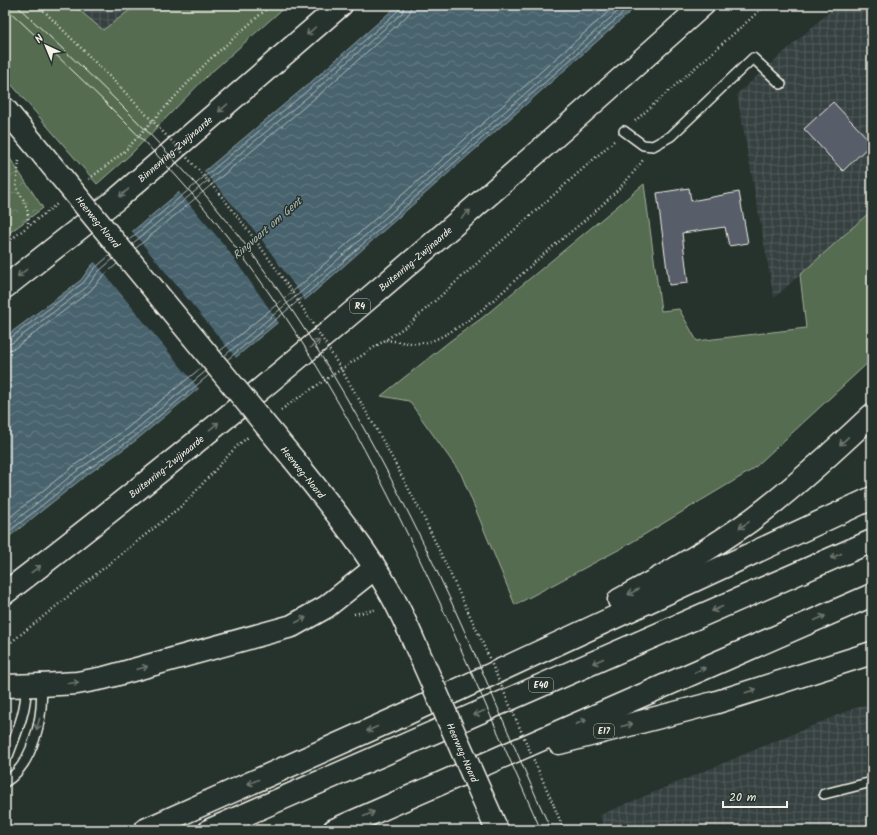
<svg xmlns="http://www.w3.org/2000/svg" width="877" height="835" viewBox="0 0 877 835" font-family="Kalam,sans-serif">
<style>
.industrial{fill:url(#industrial-grid)}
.green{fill:#556c51;stroke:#a4ae9c}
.forest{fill:url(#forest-crowns);stroke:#a4ae9c}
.water{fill:url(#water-waves);stroke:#8d9c9f}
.pier{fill:#26332d}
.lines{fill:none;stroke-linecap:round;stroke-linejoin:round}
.shore{stroke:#b0b9b7;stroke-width:1}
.building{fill:#595d6b;stroke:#f4f1e8}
.service-casing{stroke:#f4f1e8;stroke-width:12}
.tertiary-casing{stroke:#f4f1e8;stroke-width:25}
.secondary-casing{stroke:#f4f1e8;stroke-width:25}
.trunk-casing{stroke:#f4f1e8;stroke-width:25}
.motorway-casing{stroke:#f4f1e8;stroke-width:25}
.path{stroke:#f4f1e8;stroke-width:2.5;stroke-dasharray:1 3;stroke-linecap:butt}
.service{stroke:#26332d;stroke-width:9}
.tertiary{stroke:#26332d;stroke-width:22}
.secondary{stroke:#26332d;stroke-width:22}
.trunk{stroke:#26332d;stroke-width:22}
.motorway{stroke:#26332d;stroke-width:22}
.tram{stroke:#f4f1e8;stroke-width:1}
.tertiary-bridge-casing{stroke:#f4f1e8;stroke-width:25;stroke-linecap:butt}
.path-bridge{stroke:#f4f1e8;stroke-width:2.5;stroke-dasharray:1 3;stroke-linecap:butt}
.tertiary-bridge{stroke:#26332d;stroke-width:22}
.oneway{stroke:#6e766e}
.labels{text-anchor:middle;stroke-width:3;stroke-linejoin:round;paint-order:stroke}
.shield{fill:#26332d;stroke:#b6b8b0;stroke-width:1}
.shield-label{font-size:9px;font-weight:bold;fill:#f4f1e8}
.street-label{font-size:10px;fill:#f4f1e8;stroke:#26332d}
.water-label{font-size:11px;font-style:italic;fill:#b0b9b7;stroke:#26332d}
</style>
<defs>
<pattern id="industrial-grid" width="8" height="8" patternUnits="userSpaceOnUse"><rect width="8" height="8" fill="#354040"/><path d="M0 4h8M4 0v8" fill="none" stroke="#535c5c"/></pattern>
<pattern id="forest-crowns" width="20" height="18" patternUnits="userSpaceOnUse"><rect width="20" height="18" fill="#556c51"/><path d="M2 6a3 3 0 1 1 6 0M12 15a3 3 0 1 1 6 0" fill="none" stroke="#6e816a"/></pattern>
<pattern id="water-waves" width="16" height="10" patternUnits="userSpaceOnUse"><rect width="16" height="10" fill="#49646e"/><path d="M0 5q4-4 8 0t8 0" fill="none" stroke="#647b83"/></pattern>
</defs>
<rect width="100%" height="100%" fill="#26332d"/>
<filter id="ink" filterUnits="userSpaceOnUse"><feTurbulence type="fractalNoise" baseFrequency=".025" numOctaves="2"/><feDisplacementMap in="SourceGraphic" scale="8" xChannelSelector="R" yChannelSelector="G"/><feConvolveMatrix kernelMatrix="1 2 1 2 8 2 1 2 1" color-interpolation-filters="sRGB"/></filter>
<g filter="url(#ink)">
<g class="industrial">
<polygon points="73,5 137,5 103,31"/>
<polygon points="837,5 872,5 872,210 774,298 737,94"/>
<polygon points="872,704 872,830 605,830 600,815 852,709"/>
</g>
<g class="green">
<polygon points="5,5 73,5 103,30 137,5 287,5 206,77 131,154 97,184 5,77"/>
<polygon points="644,184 661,311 679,309 697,341 806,328 800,275 872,210 872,359 752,470 622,548 515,605 461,474 409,401 381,396 450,341 482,318"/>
</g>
<polygon class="forest" points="5,151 43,208 5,236"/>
<polygon class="water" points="398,5 638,5 312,294 135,441 84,477 5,540 5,337 81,280 91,266 311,82"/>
<g class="pier">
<polygon points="203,170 259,236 306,302 280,324 225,246 178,191"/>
<polygon points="131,230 237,359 200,390 94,261"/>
</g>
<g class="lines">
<g class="shore">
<polyline points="129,240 314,85 399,10 400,5"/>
<polyline points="132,244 317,89 402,13 405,5"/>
<polyline points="136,248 321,93 406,17 410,12 411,5"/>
<polyline points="5,340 9,339 83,283 94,269 110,255"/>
<polyline points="5,345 12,343 87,287 98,272 113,259"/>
<polyline points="5,351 15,348 90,291 102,277 117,264"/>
<polyline points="220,351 303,283 616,5"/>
<polyline points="224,356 307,287 625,5"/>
<polyline points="227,360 310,291 632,5"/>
<polyline points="5,521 75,465 126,429 202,367"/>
<polyline points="5,529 78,470 130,434 206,371"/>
<polyline points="5,535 81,474 133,438 209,375"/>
</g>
</g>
<g class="building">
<polygon points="833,102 872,143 843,171 804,129"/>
<polygon points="689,188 691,201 739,192 748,243 729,246 725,227 682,233 688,283 669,285 657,193"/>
</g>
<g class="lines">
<defs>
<g id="service">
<polyline points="624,131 643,145 653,146 671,136 753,58 781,84"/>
<path d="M5 758 8 756C16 734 27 710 26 686"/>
<path d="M5 782C33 765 44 716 41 685"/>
<polyline points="824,794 872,782"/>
</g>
<g id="tertiary">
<polyline points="5,109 44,156"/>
<path d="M295 461C329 504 364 546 391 594 403 615 412 638 422 660"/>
</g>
<polyline id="secondary" points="41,685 77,683 104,678 292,626 326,607 375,568"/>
<g id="trunk">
<path id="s1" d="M5 287 118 198 341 5"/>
<path id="s2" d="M5 593C247 408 477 208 703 5"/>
<polyline points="5,686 41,685"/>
</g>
<g id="motorway">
<path d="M619 600C664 576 709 550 750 521 792 490 834 451 872 415"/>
<polyline points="559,743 714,703 872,653"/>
<polyline points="145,830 408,713 872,498"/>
<polyline points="210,830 872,541"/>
<polyline points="334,830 872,595"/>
</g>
</defs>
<use href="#service" class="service-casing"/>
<use href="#tertiary" class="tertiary-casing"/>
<use href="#secondary" class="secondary-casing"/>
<use href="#trunk" class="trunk-casing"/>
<use href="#motorway" class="motorway-casing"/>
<g class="path">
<polyline points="38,5 121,88"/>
<polyline points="635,121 766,5"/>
<polyline points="19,161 16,187 23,199 28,212 28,226"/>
<polyline points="89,179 123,153 209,60 271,5"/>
<polyline points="5,244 57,204"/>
<path d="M386 340C402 342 419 346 434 340 472 324 507 287 537 260 573 229 615 199 643 160"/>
<polyline points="281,410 295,400 408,325 614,141"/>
<polyline points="388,450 423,516 479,635"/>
<polyline points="354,614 375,610"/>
<polyline points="5,647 184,504 237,446 248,437"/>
<polyline points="554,806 564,830"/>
</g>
<use href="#service" class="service"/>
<use href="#tertiary" class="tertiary"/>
<use href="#secondary" class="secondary"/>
<use href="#trunk" class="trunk"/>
<use href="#motorway" class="motorway"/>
<g class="tram">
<path d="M16 5C94 78 172 150 238 235 316 336 379 450 434 565 476 652 511 742 551 830"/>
<path d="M5 7C84 81 164 155 230 240 368 417 450 627 541 830"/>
</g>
<defs>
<g id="tertiary-bridge">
<path id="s3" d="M44 156 295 461"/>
<path id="s4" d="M422 660 497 830"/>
</g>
</defs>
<use href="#tertiary-bridge" class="tertiary-bridge-casing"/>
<g class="path-bridge">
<path d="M121 88C155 124 190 159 222 197 286 276 338 361 388 450"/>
<polyline points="479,635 554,806"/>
</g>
<use href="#tertiary-bridge" class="tertiary-bridge"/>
</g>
<defs><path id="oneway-shaft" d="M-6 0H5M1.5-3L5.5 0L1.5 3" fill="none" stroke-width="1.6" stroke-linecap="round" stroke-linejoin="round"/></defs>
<g class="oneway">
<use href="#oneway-shaft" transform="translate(311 31) rotate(138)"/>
<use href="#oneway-shaft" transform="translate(223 108) rotate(139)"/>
<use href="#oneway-shaft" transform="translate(124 193) rotate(139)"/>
<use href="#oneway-shaft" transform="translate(466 214) rotate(-41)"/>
<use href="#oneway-shaft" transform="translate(22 273) rotate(142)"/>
<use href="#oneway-shaft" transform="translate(315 344) rotate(-39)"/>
<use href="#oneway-shaft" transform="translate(214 426) rotate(-39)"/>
<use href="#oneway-shaft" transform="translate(844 441) rotate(137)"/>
<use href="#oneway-shaft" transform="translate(744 525) rotate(147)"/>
<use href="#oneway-shaft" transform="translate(836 556) rotate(156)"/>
<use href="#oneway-shaft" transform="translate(36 569) rotate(-37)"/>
<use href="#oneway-shaft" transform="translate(633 592) rotate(152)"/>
<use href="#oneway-shaft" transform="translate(717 609) rotate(156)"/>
<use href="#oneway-shaft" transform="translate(820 618) rotate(-24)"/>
<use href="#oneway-shaft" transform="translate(301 620) rotate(-28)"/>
<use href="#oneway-shaft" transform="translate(598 661) rotate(156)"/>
<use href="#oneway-shaft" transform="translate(142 668) rotate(-15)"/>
<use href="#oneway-shaft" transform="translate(700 670) rotate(-24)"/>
<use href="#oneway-shaft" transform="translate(73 683) rotate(-5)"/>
<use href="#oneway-shaft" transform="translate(751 691) rotate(-18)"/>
<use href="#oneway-shaft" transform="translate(479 713) rotate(156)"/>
<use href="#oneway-shaft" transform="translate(581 722) rotate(-24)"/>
<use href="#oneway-shaft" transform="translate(38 724) rotate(106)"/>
<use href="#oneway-shaft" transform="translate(627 725) rotate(-14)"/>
<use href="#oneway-shaft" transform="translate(372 729) rotate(156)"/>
<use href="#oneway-shaft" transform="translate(253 782) rotate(156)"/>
<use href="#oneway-shaft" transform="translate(369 814) rotate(-24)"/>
</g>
</g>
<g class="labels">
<g class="shield">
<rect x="350" y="299" width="20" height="14" rx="3"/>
<rect x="529" y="678" width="24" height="14" rx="3"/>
<rect x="594" y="724" width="20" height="14" rx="3"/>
</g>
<g class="shield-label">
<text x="360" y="309">R4</text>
<text x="541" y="688">E40</text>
<text x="604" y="734">E17</text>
</g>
<g class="street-label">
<text dy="4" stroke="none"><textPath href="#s1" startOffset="219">Binnenring-Zwijnaarde</textPath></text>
<text dy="4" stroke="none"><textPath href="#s3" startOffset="85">Heerweg-Noord</textPath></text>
<text dy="4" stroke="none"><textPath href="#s2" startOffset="529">Buitenring-Zwijnaarde</textPath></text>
<text dy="4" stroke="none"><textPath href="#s2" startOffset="205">Buitenring-Zwijnaarde</textPath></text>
<text transform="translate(303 472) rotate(51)" y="4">Heerweg-Noord</text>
<text dy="4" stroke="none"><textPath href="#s4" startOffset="101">Heerweg-Noord</textPath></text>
</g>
<g class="water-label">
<text transform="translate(267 228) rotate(-41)" y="4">Ringvaart om Gent</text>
</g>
</g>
<rect width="877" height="835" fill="none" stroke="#26332d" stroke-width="20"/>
<rect x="10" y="10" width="857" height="815" fill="none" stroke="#f4f1e8" stroke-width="1.5" filter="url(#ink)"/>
<g transform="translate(46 46) rotate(316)" stroke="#26332d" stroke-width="3" paint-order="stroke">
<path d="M0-3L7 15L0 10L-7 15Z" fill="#f4f1e8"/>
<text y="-6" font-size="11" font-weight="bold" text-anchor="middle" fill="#f4f1e8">N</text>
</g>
<path d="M723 801v6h64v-6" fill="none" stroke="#f4f1e8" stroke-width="2"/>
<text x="729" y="801" font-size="12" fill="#f4f1e8" stroke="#26332d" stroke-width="3" paint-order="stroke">20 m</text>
</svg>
